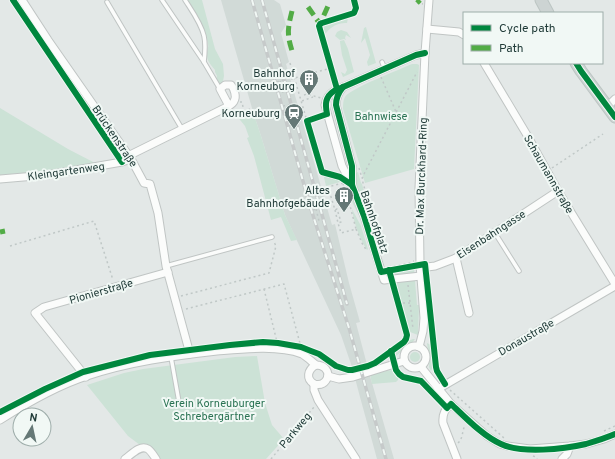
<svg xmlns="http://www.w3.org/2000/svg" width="615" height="459" viewBox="0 0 615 459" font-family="Overpass,sans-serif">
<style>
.built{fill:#d1dad7}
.green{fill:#cce2d6}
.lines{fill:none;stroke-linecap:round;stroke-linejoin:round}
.lane-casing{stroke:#c0c5c4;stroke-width:5.5}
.street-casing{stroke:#c0c5c4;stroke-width:9}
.primary-casing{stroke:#bcc5c3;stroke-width:13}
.path{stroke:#c0c8c7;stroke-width:1.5;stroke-dasharray:2 3;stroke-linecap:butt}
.lane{stroke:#fbfcfb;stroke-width:3.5}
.street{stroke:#fbfcfb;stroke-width:7}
.primary{stroke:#cdd4d3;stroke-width:11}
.rail-casing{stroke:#c6caca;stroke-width:3.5}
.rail{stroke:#f1f8f5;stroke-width:2;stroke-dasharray:6;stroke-linecap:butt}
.quiet{stroke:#52ac46;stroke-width:5;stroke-dasharray:10 5;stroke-linecap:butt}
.cycleway-casing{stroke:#f1f8f5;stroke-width:8}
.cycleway{stroke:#00873e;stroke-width:6}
.labels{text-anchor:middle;stroke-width:4;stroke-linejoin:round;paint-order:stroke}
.poi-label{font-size:11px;fill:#213c39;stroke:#f1f8f5;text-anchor:end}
.park-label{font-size:11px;fill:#2a7353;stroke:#f1f8f5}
.street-label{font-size:11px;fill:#213c39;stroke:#f1f8f5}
</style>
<rect width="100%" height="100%" fill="#e3e8e7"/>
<polygon class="built" points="221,0 274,0 280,4 286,25 281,33 289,62 286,64 332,225 335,224 349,283 360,322 356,323 370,376 394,459 377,459 360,397 352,367 341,335 285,215 261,136 254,115"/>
<g class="green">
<path d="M187 0H202L215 49 223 64 224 76 223 81 221 84 218 83 216 80 217 76 215 72V70C211 65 206 60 207 53 207 50 209 47 208 44 207 33 193 11 187 0Z"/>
<path d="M347 17 348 18 347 23C341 23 336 24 331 28 328 30 327 33 323 35L321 27 323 24Z"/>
<polygon points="366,27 376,63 368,66 367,62 370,55 365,38 361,43 364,28"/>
<polygon points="341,30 347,32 351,38 346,35 345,38 346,40 344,39 340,40 335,36 337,32"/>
<polygon points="344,40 348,49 354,72 343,77 341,72 345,74 347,70 342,55 340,42 340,41"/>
<path d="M412 64H417L419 65 414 169 365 183 343 109C343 105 343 100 345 97 349 89 401 69 412 64Z"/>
<polygon points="0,108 68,149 97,164 46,171 0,175"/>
<polygon points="241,110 243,118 254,115 261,136 285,215 297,240 291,241 281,217 271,220 254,156 247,138 249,137 245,126 236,115"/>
<polygon points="358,172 361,183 362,184 372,220 370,221 357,187 355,179 356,173"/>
<polygon points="323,173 339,178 340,182 326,186"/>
<polygon points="347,184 362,221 353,204 346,187"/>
<path d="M352 209 361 226 368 249 367 250C359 238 354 223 352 209Z"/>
<polygon points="414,268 417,305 419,305 418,335 410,332 402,313 391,272"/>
<polygon points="413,339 415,339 412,343 406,346 402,351 396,356 395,353 408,341"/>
<polygon points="427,343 431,345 433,367 431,371 429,367 430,356 428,351"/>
<circle cx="415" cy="357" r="5"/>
<polygon points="257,356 265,403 272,425 284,439 266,459 160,459 149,446 140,445 128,436 87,385 124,373 143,369 235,357"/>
<polygon points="392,370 398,376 398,380 396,382 372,384 370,374"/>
</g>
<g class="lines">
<defs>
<g id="lane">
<polyline points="162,0 204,62 220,89"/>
<path d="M185 0C192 11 201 23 204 36 206 45 205 53 204 62"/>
<polyline points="107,2 182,129"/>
<polyline points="382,62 385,69"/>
<polyline points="495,233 519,271"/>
<polyline points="166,266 272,237"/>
<polyline points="171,357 179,402"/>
</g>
<g id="street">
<polyline points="22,0 48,40 131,159 137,170 144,183 150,184 158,213 166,266 190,354"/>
<polyline points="427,29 459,32 464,35"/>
<polyline points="484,63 527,135 558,191 615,284"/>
<path d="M343 87C338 93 336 98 336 105L352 166V185"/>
<polyline points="607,107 615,99"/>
<path d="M128 156 229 106C230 105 234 103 234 101 237 97 234 88 231 85H225L220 89 229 106"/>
<polyline points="0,179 47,175 122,162 131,159"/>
<polyline points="456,258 469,313"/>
<polyline points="420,268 435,266 456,258 558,191"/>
<path d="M421 276 384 280 364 216 352 185 342 166 325 105C326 99 329 94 334 91L416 55 425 53"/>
<circle cx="415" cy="357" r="11"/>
<polyline points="419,347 423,331 424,318 420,264 419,188 425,53 429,0"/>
<polyline points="421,367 451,404 487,436 500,444 507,446 530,449 570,446 586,444 604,439 615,434"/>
<polyline points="328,376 339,379 353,377 404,361"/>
<polyline points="86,377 35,313 44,307 168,272"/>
<polyline points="314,384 314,390 318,400 356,459"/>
<path d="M314 384C306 379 307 370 316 365"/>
<path d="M314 384C321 386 326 383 328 376"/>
<polyline points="438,389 615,286"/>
<path d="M451 404C445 409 442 414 443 423L457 459"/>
<path d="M0 420C27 403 56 386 87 376 129 362 173 356 217 351 242 349 278 345 302 354 307 357 311 361 316 365 323 365 328 369 328 376"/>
<path d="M125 459C131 455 140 444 148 449 151 451 154 456 156 459"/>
<polyline points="562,459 567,454 570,446"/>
</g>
<g id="primary">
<polyline points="541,0 548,13"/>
<polyline points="576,63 581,71 615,117"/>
</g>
</defs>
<use href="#lane" class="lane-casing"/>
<use href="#street" class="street-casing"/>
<use href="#primary" class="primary-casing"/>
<g class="path">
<polyline points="417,3 423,4"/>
<polyline points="290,63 307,121 303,122"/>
<polyline points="381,77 396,112"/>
<polyline points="291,79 331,68"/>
<polyline points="280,81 283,93"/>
<polyline points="277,82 283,80"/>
<polyline points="304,95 307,94 321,98"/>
<polyline points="302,101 313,97"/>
<polyline points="240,102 242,102 244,112 248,114 254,112"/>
<polyline points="283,106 290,105"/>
<polyline points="244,112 250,109"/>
<polyline points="289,113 292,125"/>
<polyline points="289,126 295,124"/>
<polyline points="359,168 362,178"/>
<polyline points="552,168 603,134"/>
<polyline points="343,183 328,187 335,210 337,209 341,222 338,223 341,233 356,229 347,194 343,184"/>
<polyline points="322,189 328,187"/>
<polyline points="316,209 319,221"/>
<polyline points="313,210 319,208"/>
<polyline points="335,210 338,223"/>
<polyline points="375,227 362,179 365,172 417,72"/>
<polyline points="356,229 362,243 367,251"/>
<polyline points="10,246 94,221 113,280"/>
<polyline points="387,267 389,267 389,270"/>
<polyline points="389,267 409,263 414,261"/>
<polyline points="408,285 413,329"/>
<polyline points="264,289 277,342"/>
<polyline points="181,296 269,273 276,246 274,242"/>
<polyline points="398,303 410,303"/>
<polyline points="186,309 284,284 301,347"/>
<polyline points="450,390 504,438"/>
<polyline points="604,431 615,426"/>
<path d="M458 443C463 439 462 431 465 425"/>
<polyline points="533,456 536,457 537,459"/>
<polyline points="271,459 314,407"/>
</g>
<use href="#lane" class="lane"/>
<use href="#street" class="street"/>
<use href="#primary" class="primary"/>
<defs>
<g id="rail">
<polyline points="252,0 310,206 349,328 386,459"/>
<polyline points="262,0 347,304"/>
</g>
</defs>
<use href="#rail" class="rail-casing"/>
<use href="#rail" class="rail"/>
<g class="quiet">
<polyline points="417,3 420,0"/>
<polyline points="308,7 320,24 328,6"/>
<path d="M292 11C287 31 287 35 293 54"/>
<polyline points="0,232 5,231"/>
</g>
<defs>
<g id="cycleway">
<polyline points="13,0 122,162"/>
<polyline points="576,63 581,71 615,117"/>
<path d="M343 87C338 93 336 98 336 105L352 166V185L364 216 381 272 425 264 436 367 437 371 445 384"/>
<polyline points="337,89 319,26 320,24 322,23 354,13 356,8 354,0"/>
<path d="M352 185 340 177 322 172 307 121 327 114C325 104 325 97 334 91L416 55 425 53"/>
<path d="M391 351 396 370 399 374 403 377 421 381 447 408 451 404C466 418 483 436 501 444 522 454 564 449 586 444 596 441 606 438 615 434"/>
<polyline points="0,412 45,389 83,372 150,355 230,345 263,342 278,343 301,347 311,351 319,354 336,366 348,370 352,370 368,366 375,363 404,342 406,339 407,335 389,270"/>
</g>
</defs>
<use href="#cycleway" class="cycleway-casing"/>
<use href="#cycleway" class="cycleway"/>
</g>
<defs>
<symbol id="building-pin" viewBox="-11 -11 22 30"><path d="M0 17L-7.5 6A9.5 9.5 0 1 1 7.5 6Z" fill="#657876" stroke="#f1f8f5"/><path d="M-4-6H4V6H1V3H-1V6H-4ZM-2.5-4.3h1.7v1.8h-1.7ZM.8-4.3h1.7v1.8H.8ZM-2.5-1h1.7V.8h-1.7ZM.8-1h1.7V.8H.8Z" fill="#fff"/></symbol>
<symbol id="station-pin" viewBox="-11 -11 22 30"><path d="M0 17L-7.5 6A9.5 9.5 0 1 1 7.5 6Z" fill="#657876" stroke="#f1f8f5"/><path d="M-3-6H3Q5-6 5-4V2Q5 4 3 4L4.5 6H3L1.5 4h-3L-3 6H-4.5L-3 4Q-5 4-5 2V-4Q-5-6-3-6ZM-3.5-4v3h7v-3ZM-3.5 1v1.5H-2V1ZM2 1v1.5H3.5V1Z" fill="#fff"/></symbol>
</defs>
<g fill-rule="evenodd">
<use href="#building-pin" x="298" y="68" width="22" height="30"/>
<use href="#station-pin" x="283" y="102" width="22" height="30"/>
<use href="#building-pin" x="333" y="185" width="22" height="30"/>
</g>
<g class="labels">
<g class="poi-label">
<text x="295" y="77">Bahnhof<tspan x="295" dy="13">Korneuburg</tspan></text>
<text x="280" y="117">Korneuburg</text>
<text x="330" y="194">Altes<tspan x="330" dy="13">Bahnhofgebäude</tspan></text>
</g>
<g class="park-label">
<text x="381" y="120">Bahnwiese</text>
<text x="214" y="407">Verein Korneuburger<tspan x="214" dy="13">Schrebergärtner</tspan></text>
</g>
<g class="street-label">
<text transform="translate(115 136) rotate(56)" y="4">Brückenstraße</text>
<text transform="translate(66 171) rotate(-8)" y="4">Kleingartenweg</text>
<text transform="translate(549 174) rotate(60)" y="4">Schaumannstraße</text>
<text transform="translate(421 176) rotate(-88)" y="4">Dr. Max Burckhard-Ring</text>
<text transform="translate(375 222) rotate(71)" y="4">Bahnhofplatz</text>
<text transform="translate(491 234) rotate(-33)" y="4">Eisenbahngasse</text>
<text transform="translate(101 291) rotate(-16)" y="4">Pionierstraße</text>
<text transform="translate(526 337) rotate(-30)" y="4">Donaustraße</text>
<text transform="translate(295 430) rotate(-50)" y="4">Parkweg</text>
</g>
</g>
<rect x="463" y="12" width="140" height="52" fill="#f1f8f5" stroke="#9eadaa"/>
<rect x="471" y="25" width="20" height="6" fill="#00873e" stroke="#9eadaa"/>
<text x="499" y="32" font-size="12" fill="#213c39">Cycle path</text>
<rect x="471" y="45" width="20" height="6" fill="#52ac46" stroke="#9eadaa"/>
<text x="499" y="52" font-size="12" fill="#213c39">Path</text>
<g transform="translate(32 427) rotate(9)"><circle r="19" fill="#f1f8f5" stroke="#9eadaa"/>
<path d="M0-3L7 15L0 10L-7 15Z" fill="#657876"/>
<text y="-6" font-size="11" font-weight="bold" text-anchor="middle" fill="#213c39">N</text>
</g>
</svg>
